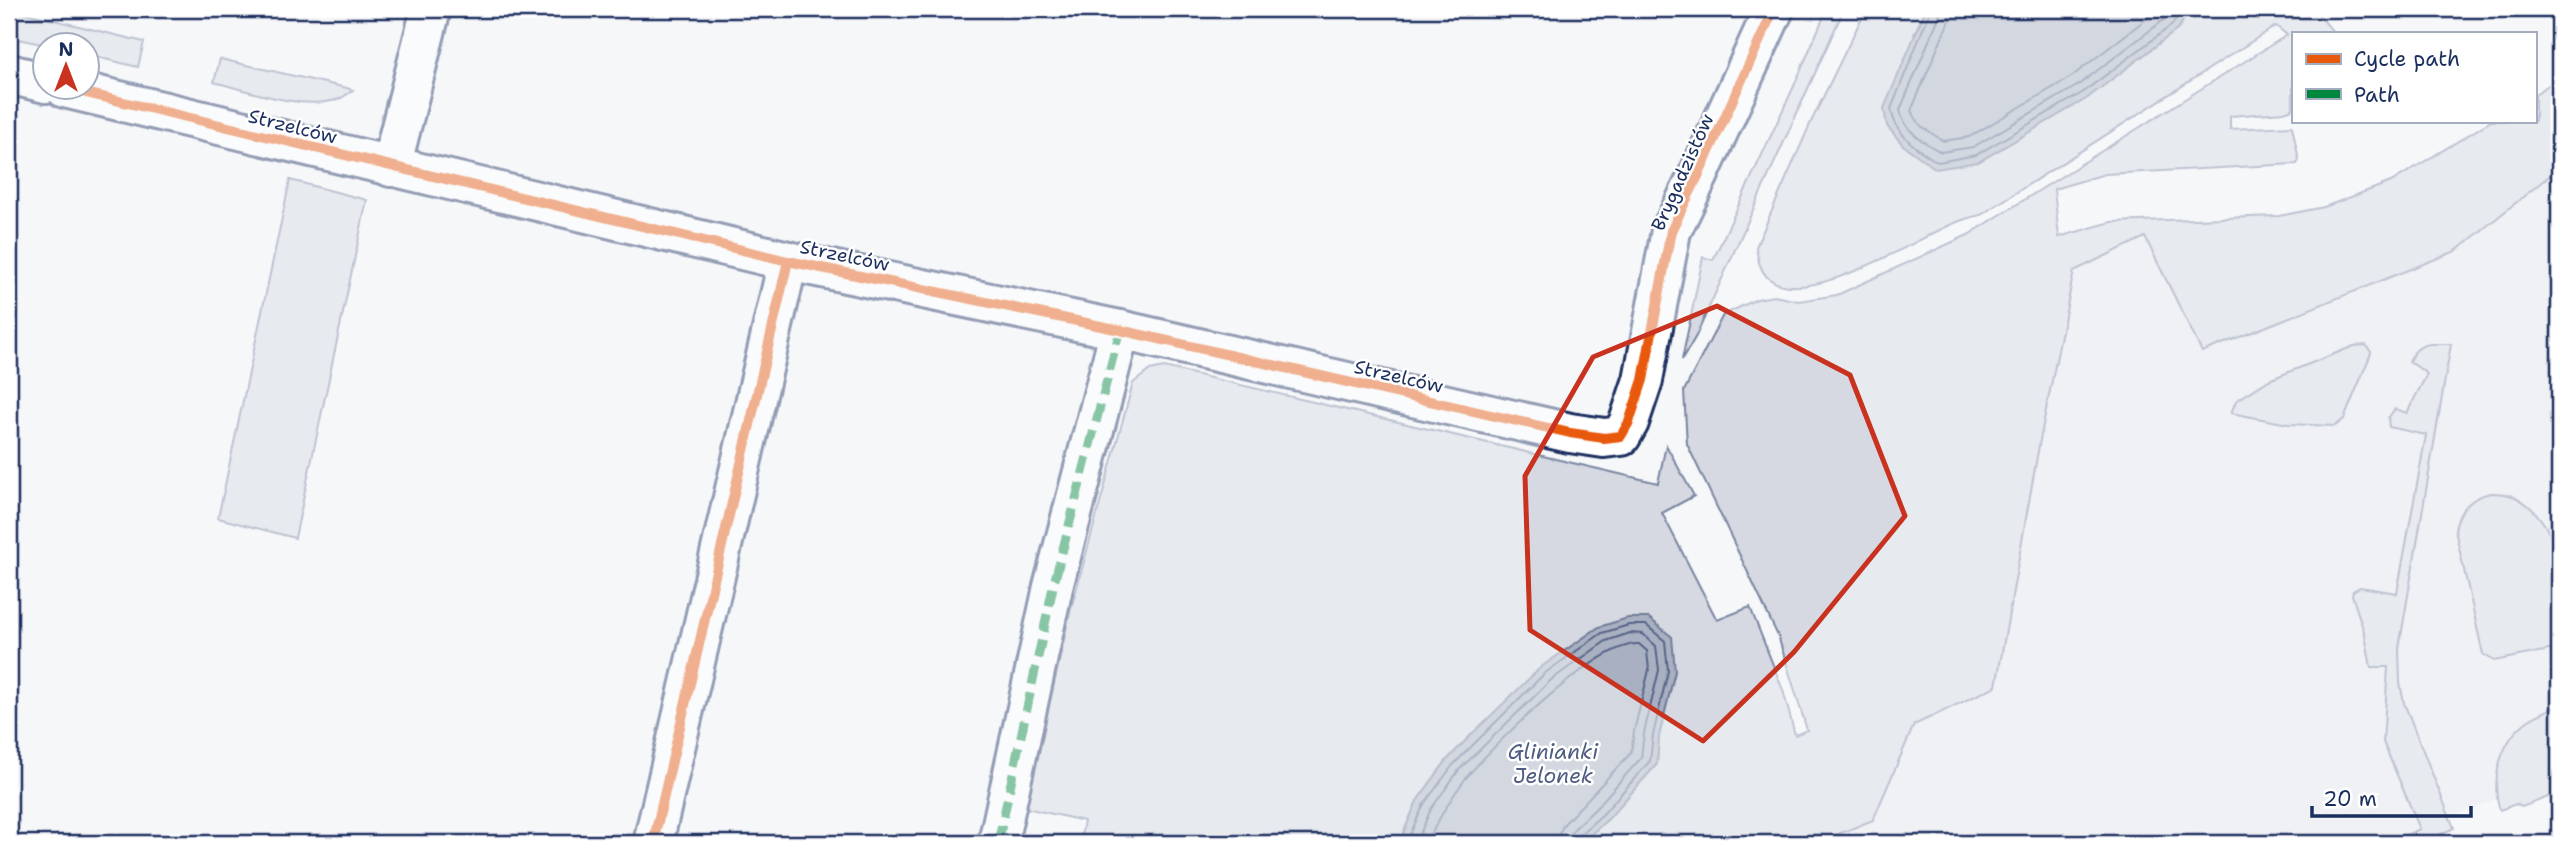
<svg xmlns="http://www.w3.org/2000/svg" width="2568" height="852" viewBox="0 0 2568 852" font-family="'Shantell Sans',sans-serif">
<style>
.built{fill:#e6e8ee}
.green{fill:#d6d9e2;stroke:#7884a0;stroke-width:2}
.water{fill:#a9b0c1;stroke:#707c99;stroke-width:2}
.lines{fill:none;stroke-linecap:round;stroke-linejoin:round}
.shore{stroke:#546386;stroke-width:2}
.street-casing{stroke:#1b2f5e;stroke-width:44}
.street{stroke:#fff;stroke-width:38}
.quiet{stroke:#00873e;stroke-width:9;stroke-dasharray:18 9;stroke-linecap:butt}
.cycleway-casing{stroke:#fff;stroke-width:15}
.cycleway{stroke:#e8590c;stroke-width:10}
.marked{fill:none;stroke:#c8321e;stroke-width:5;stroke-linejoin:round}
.labels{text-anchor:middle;stroke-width:5;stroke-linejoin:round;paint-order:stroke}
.street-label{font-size:19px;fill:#1b2f5e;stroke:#fff}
.water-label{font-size:21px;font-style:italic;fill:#4d5c81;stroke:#fff}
</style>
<rect width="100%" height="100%" fill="#f6f7f9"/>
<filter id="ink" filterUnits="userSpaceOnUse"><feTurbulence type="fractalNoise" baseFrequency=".0143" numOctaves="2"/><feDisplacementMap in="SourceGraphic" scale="14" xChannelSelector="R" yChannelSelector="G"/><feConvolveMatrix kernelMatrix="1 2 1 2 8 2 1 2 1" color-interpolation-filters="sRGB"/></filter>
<g filter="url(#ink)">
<polygon class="built" points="2559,168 2559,705 2527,721 2509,742 2499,763 2495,780 2496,799 2388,843 1816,843 1873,820 1914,725 1996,686 2040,440 2074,271 2145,237 2201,351 2456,251"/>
<g class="green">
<polygon points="9,9 144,42 138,67 88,55 88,46 46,45 9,37"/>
<polygon points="1827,9 1844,9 1696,336 1682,360 1703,257 1713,260 1794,86"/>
<path d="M1866 9H1926L1914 34 1978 162 2086 99 2178 29 2190 9H2314L2334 33H2293V109L2284 112 2230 116V129L2292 126 2299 160 2297 164 2105 174 2054 189 2059 237 2111 222 2279 216 2324 207 2391 182 2491 121H2535V94L2559 78V168L2456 251 2202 352 2145 237 2074 271 2040 440 1996 686 1914 725 1873 820 1816 843H1581L1608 819 1657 764 1659 736 1675 671 1648 618 1473 733 1447 760 1417 801 1399 843H1080L1084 821 1026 808 1071 609 1133 383 1150 370 1164 367 1658 483 1666 445 1694 496 1662 513 1717 620 1750 607 1783 690 1795 735 1807 730 1778 636 1687 444 1684 391 1723 315 1757 299 1774 296 1799 301 1837 295 1968 235 2287 35 2276 26 1981 215C1972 217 1963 219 1955 223 1917 238 1804 312 1767 277 1759 268 1758 259 1756 247L1811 122Z"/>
<path d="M220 59 347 88 353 90C349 93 344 97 339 99 304 111 249 91 214 82Z"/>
<polygon points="290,180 367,200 295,538 218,518"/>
<path d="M2430 344H2451L2399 648 2400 683 2404 703 2454 828 2437 836 2436 842 2433 843H2388L2420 829 2383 742 2388 667H2371L2365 635 2352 595 2353 591 2360 587 2397 593 2426 435 2389 427 2388 418 2395 409 2407 413 2427 374 2409 361C2414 351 2418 346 2430 344Z"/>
<polygon points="2366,345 2371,352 2370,356 2344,419 2335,426 2288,424 2231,413 2236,401 2269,380 2354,346"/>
<path d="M2491 493C2508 493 2518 496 2531 508 2568 543 2559 599 2559 648L2494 661 2483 654 2455 530C2458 510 2471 497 2491 493Z"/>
<path d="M2559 705V793L2522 807 2516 804 2500 810C2490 779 2501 739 2529 720 2538 714 2550 710 2559 705Z"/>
</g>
<g class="water">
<polygon points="1926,9 2190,9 2178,29 2086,99 1978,162 1936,169 1903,145 1887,126 1884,108"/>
<polygon points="1628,618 1649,618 1672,637 1675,671 1659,736 1657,764 1608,819 1581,843 1399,843 1417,801 1447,760 1473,733 1541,667 1599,627"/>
</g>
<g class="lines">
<g class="shore">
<path d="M1931 9 1891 109C1895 134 1917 150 1938 162L1976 155 2082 93 2172 25 2182 9"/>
<path d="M1940 9 1939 17 1900 110C1903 130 1924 143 1941 152L1973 147 2077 86 2165 19 2172 9"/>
<polyline points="1951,9 1949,21 1911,111 1921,126 1943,141 1969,137 2071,77 2159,9"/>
<polyline points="1406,843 1424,804 1453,765 1545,673 1602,633 1629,625 1646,625 1665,641 1668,671 1653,735 1650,761 1603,814 1579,835 1577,843"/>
<polyline points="1416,843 1431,809 1459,770 1551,680 1606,641 1630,633 1643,634 1656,646 1659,670 1644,733 1641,758 1596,808 1572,831 1568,843"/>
<path d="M1427 843C1438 819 1450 799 1466 778 1493 745 1597 642 1639 644L1647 651 1649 670 1634 731 1631 753 1564 824 1559 834 1558 843"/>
</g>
<defs>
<g id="street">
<polyline points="9,74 46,83"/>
<polyline points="65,88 788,261 1120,330 1570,433 1604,438 1621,436 1629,422 1643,380 1671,231 1699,174 1774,9"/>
<polyline points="391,167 431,9"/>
<polyline points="653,843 788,261"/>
<polyline points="998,843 1053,587 1120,330"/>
</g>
</defs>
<use href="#street" class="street-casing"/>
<use href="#street" class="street"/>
<polyline class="quiet" points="998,843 1053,587 1120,330"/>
<defs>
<g id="cycleway">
<polyline points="65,88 788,261 1120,330 1570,433 1604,438 1621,436 1629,422 1643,380 1671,231 1699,174 1774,9"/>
<polyline points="653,843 788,261"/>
</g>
</defs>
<use href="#cycleway" class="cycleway-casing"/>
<use href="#cycleway" class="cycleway"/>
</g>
</g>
<path d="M0 0H2568V852H0ZM1717 306 1850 375 1905 516 1794 652 1703 741 1530 630 1525 476 1593 357Z" fill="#f6f7f9" fill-opacity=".55" fill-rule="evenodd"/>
<path class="marked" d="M1717 306 1850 375 1905 516 1794 652 1703 741 1530 630 1525 476 1593 357Z"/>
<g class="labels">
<g class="street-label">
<text transform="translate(293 126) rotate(14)" y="7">Strzelców</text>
<text transform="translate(1682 172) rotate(-66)" y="7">Brygadzistów</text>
<text transform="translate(845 255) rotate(12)" y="7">Strzelców</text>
<text transform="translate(1399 376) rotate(13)" y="7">Strzelców</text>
</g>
<g class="water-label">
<text x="1553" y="759">Glinianki<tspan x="1553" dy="24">Jelonek</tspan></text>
</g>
</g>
<rect width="2568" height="852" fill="none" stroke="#fff" stroke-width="35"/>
<rect x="18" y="18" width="2533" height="817" fill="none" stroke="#1b2f5e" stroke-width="2.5" filter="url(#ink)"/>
<rect x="2292" y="32" width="245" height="91" fill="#ffffff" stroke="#a4acbf" stroke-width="2"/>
<rect x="2306" y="54" width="35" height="10" fill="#e8590c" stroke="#a4acbf" stroke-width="2"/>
<text x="2354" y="66" font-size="21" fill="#1b2f5e">Cycle path</text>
<rect x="2306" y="89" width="35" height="10" fill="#00873e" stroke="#a4acbf" stroke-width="2"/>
<text x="2354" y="102" font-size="21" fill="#1b2f5e">Path</text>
<g transform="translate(66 66)"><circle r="33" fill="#ffffff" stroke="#a4acbf" stroke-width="2"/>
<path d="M0-5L12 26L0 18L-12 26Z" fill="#c8321e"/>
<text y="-10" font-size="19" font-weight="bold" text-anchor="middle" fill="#1b2f5e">N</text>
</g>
<path d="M2312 806v10h159v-10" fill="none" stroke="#1b2f5e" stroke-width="3.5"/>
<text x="2323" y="806" font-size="21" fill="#1b2f5e" stroke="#ffffff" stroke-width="5" paint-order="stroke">20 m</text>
</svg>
